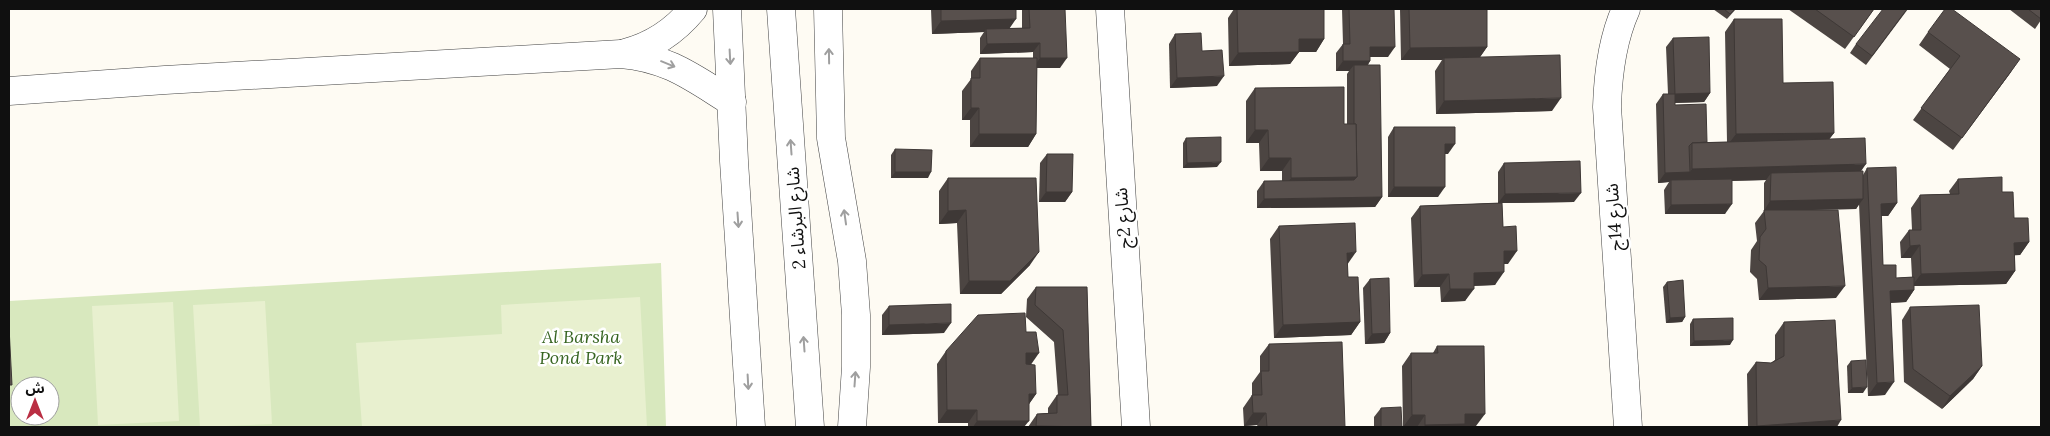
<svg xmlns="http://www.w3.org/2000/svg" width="2050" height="436" viewBox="0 0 2050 436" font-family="Lora,'Noto Sans Arabic',serif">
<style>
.green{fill:#d8e8be;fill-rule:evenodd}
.pitch{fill:#e8f0cf}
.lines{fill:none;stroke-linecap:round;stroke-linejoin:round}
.minor-casing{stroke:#434343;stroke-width:29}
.tertiary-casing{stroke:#434343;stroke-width:29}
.minor{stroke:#fff;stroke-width:28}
.tertiary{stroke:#fff;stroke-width:28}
.wall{fill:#4c4542}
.shaded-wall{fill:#3e3836}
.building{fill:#58504d;stroke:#3e3836}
.oneway{stroke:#9f9f9f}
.labels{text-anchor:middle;stroke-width:5;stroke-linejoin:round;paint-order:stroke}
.street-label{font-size:18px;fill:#101010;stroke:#fff}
.park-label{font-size:18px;font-style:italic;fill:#376522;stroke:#fff}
</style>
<rect width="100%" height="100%" fill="#fefbf3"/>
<path class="green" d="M661 263 666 427H9V301ZM20 386H50V416H20Z"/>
<g class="pitch">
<polygon points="640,297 647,427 362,427 356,343 502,334 501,305"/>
<polygon points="265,301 272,424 200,427 193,305"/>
<polygon points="173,302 179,421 98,425 92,306"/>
</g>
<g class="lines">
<defs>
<g id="minor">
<polyline points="828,9 831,138 852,261 856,315 856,367 852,427"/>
<polyline points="1110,9 1136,427"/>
<path d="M1626 9C1612 40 1608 73 1607 107L1628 427"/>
<path d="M625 53C653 46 674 32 693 9"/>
<path d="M9 91 165 80 621 54C669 58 693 78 732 102"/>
</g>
<g id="tertiary">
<polyline points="727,9 734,161 751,427"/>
<polyline points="781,9 810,427"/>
</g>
</defs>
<use href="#minor" class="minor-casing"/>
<use href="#tertiary" class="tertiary-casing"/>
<use href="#minor" class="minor"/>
<use href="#tertiary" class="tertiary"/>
</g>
<g class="wall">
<polygon points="931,9 1016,9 1009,28 1022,28 1022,9 1065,9 1060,68 1037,68 1036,134 1028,147 970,147 970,120 962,120 962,91 971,79 971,71 980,58 1033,58 1033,52 980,54 980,38 984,32 932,34"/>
<polygon points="1234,9 1324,9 1324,39 1316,52 1299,52 1290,64 1229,66 1228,18"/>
<polygon points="1342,9 1394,9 1388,57 1370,57 1370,61 1368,65 1382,197 1375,207 1257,208 1257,191 1264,181 1282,181 1282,171 1260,171 1259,143 1246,143 1246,101 1255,88 1344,124 1347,124 1347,74 1349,71 1336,71 1336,53 1343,44"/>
<polygon points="1400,9 1487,9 1487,47 1480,57 1552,111 1436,114 1435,71 1442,60 1401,60"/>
<polygon points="1713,9 1736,9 1727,19"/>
<polygon points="1788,9 1874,9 1845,49"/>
<polygon points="1908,9 1866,65 1850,53 1856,44"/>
<polygon points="2009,9 2041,9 2041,20 2035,29"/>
<polygon points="1734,19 1783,83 1834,133 1829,139 1861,171 1863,175 1867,168 1897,203 1888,216 1881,216 1883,265 1896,278 1912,277 1911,258 1901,258 1900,242 1909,230 1912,230 1911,208 1920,195 1950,194 1949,191 1958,179 2002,192 2014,218 2029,242 2020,255 2015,255 2015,271 2006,284 1914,286 1914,290 1906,302 1891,303 1885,395 1868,396 1859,204 1856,209 1787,210 1836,298 1759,300 1757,279 1750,272 1751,250 1757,241 1755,223 1764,211 1764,183 1766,180 1732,181 1725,214 1665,214 1664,190 1669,182 1658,183 1656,104 1663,94 1668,94 1666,47 1673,38 1710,93 1704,102 1675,103 1675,105 1707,142 1727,142 1725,32"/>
<polygon points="1928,32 2011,72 1953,150 1913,120 1950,69 1919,45"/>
<polygon points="1175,34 1202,51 1217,86 1170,88 1169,44"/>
<polygon points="1394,127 1448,154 1445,154 1438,197 1388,197 1388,137"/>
<polygon points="1186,138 1217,167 1183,168 1183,143"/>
<polygon points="895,149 928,178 891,178 891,155"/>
<polygon points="1047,154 1072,192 1065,202 1039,202 1040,163"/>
<polygon points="1504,163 1574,202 1502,203 1503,227 1508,264 1504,264 1495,285 1474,286 1465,301 1441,302 1440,287 1414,287 1411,218 1420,206 1498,203 1498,172"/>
<polygon points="948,178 1030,265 1001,294 960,294 957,223 939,224 939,191"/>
<polygon points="1279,226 1347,265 1348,277 1360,322 1351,335 1274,338 1270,239"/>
<polygon points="1370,279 1390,333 1384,343 1365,344 1363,288"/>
<polygon points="1667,282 1685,317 1682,322 1666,323 1663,287"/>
<polygon points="1036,287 1087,287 1091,427 1028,427 1037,414 1048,413 1048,408 1057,395 1058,395 1054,342 1026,317 1027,299"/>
<polygon points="889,306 944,333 882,335 882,315"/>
<polygon points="1910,307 1982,366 1973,379 1942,409 1904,382 1902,320"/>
<polygon points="1693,319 1730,345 1690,346 1690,324"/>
<polygon points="1784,322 1837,427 1748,427 1747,374 1756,362 1771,363 1775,360 1775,335"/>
<polygon points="1026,332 1030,365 1036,394 1029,404 1024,427 968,427 968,423 938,423 937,364 946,351"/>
<polygon points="1269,344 1345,427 1258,427 1257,425 1244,426 1243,408 1252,395 1252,383 1260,372 1260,356"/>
<polygon points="1437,346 1476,426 1464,426 1463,427 1403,427 1402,366 1411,353 1433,353"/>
<polygon points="1851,361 1863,393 1848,393 1847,366"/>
<polygon points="1381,408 1402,427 1374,427 1374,417"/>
</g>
<g class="shaded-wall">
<polygon points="1016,19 1007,32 986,29 984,32 932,34 941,21"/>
<polygon points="1299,39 1324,39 1316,52 1299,52 1290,64 1229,66 1238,53"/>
<polygon points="1040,43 1033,52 980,54 987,44"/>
<polygon points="1370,47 1395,47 1388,57 1363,57"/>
<polygon points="1487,47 1478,60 1444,58 1442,60 1401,60 1410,48"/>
<polygon points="1040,58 1067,58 1060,68 1033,68"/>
<polygon points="2020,59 2011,72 1953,150 1962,138"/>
<polygon points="1343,61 1370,61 1363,71 1354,65 1349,71 1336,71"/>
<polygon points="1224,76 1217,86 1170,88 1177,78"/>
<polygon points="1710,93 1704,102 1668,103 1675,94"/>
<polygon points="1561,98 1552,111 1436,114 1444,101"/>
<polygon points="971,108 979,108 970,120 962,120"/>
<polygon points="1255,130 1268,130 1259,143 1246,143"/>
<polygon points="1834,133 1825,145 1727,146 1736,134"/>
<polygon points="979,134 1036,134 1028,147 970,147"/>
<polygon points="1445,144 1455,144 1448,154 1438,154"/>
<polygon points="1269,158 1291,158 1282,171 1260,171"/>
<polygon points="1221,162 1217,167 1183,168 1187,163"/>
<polygon points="1866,164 1857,177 1771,173 1766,180 1671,182 1671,180 1669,182 1658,183 1665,173 1690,172 1692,169"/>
<polygon points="895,172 931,172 928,178 891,178"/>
<polygon points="1357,177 1348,190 1282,190 1291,178"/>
<polygon points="1394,187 1445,187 1438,197 1388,197"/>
<polygon points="1046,192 1072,192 1065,202 1039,202"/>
<polygon points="1581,193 1574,202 1498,203 1505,194"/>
<polygon points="1382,197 1375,207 1257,208 1264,199"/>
<polygon points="1863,199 1856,209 1764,211 1770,201"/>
<polygon points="1897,203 1888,216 1872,216 1881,204"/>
<polygon points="1732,204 1725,214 1665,214 1671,205"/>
<polygon points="966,210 957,223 939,224 948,211"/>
<polygon points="2029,242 2020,255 2005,256 2014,243"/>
<polygon points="1920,245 1911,258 1901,258 1910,246"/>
<polygon points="1504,251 1517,251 1508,264 1495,264"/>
<polygon points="1039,252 1030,265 1001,294 960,294 969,281"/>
<polygon points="1356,252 1347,265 1347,253"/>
<polygon points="2015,271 2006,284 1912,286 1921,274"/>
<polygon points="1504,272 1495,285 1465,286 1474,273"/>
<polygon points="1449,274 1440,287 1414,287 1422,275"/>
<polygon points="1845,286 1836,298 1759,300 1768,288"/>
<polygon points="1450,289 1474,289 1465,301 1441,302"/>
<polygon points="1914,290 1906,302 1881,303 1890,291"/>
<polygon points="1685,317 1682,322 1666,323 1670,318"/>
<polygon points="1360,322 1351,335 1274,338 1283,325"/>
<polygon points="951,323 944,333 882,335 889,325"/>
<polygon points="1390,333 1384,343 1365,344 1372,334"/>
<polygon points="1733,340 1730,345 1690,346 1694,341"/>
<polygon points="1026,353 1039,353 1030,366 1017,366"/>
<polygon points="1982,366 1973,379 1942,409 1950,396"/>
<polygon points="1894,382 1885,395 1868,396 1877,383"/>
<polygon points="1867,387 1863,393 1848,393 1852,388"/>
<polygon points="1029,394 1036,394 1027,407"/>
<polygon points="947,410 977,410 968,423 938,423"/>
<polygon points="1253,413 1266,413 1257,425 1244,426"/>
<polygon points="1465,414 1485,414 1476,426 1423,427 1425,425"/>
<polygon points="1412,415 1425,415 1417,427 1403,427"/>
<polygon points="1841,420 1837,427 1756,427 1757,426"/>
<polygon points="977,421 1029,421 1024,427 973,427"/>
<polygon points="1036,426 1075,427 1036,427"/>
</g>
<g class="building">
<polygon points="941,9 1016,9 1016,19 941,21"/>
<polygon points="1029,9 1065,9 1067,58 1040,58 1040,43 987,44 986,29 1030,28"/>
<polygon points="1237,9 1324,9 1324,39 1299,39 1299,52 1238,53"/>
<polygon points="1349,9 1394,9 1395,47 1370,47 1370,61 1343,61 1343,44 1350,44"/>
<polygon points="1409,9 1487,9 1487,47 1410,48"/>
<polygon points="1724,9 1735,9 1730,14"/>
<polygon points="1815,9 1874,9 1854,37"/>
<polygon points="1883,9 1907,9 1872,56 1856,44"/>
<polygon points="1945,9 1952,9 2020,59 1962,138 1921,108 1960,56 1928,32"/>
<polygon points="2028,9 2041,9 2041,19"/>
<polygon points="1734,19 1782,19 1783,83 1833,82 1834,133 1736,134"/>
<polygon points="1201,33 1202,51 1222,50 1224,76 1177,78 1175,34"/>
<polygon points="1709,37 1710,93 1675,94 1673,38"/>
<polygon points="1560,55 1561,98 1444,101 1444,58"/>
<polygon points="980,58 1037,58 1036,134 979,134 979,108 971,108 971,78 980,78"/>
<polygon points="1354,65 1380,65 1382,197 1264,199 1264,181 1354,180 1357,177 1356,124 1354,124"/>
<polygon points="1344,87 1344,124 1356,124 1357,177 1291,178 1291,158 1269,158 1268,130 1255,130 1255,88"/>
<polygon points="1663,94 1675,94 1675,105 1706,104 1707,142 1692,143 1689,146 1690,172 1665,173"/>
<polygon points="1394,127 1455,127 1455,144 1445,144 1445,187 1394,187"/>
<polygon points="1221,137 1221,162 1187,163 1186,138"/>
<polygon points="1865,138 1866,164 1692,169 1692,143"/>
<polygon points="895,149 932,150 931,172 895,172"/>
<polygon points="1047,154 1073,154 1072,192 1046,192"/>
<polygon points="1580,161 1581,193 1505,194 1504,163"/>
<polygon points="1896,167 1897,203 1881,204 1883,265 1896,265 1896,278 1914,277 1914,290 1890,291 1894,382 1877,383 1867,168"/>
<polygon points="1863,171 1863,199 1770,201 1771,173"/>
<polygon points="2002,177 2002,192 2013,192 2014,218 2028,218 2029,242 2014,243 2015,271 1921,274 1920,245 1910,246 1909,230 1921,230 1920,195 1959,194 1958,179"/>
<polygon points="948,178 1036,178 1039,252 1010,281 969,281 966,210 948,211"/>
<polygon points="1732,179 1732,204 1671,205 1671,180"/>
<polygon points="1502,203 1503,227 1516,226 1517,251 1504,251 1504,272 1474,273 1474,289 1450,289 1449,274 1422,275 1420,206"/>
<polygon points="1764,210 1838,210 1845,286 1768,288 1766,266 1759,260 1760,237 1766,229"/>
<polygon points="1355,223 1356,252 1347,253 1348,277 1358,277 1360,322 1283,325 1279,226"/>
<polygon points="1389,278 1390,333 1372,334 1370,279"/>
<polygon points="1683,280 1685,317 1670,318 1667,282"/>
<polygon points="1036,287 1087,287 1091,427 1036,426 1037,414 1057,413 1057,395 1068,395 1063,330 1035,305"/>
<polygon points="951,304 951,323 889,325 889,306"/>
<polygon points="1979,305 1982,366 1950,396 1913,369 1910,307"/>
<polygon points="1025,313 1026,332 1036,332 1039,353 1026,353 1026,364 1035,365 1036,394 1029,394 1029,421 977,421 977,410 947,410 946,351 978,315"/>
<polygon points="1733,318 1733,340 1694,341 1693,319"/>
<polygon points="1835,320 1841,420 1757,426 1756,362 1771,363 1784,356 1784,322"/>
<polygon points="9,327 12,385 9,385"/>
<polygon points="1342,342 1345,427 1267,427 1266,413 1253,413 1252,395 1262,395 1261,371 1269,371 1269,344"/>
<polygon points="1437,346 1484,346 1485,414 1465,414 1465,424 1425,425 1425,415 1412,415 1411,353 1438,353"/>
<polygon points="1866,360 1867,387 1852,388 1851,361"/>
<polygon points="1401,407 1402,427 1381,427 1381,408"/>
</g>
<defs><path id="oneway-shaft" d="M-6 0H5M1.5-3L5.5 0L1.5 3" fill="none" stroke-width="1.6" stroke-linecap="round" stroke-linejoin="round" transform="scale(1.25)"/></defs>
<g class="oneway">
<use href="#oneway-shaft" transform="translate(829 56) rotate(-91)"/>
<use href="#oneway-shaft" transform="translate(730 57) rotate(87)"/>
<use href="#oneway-shaft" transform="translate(668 64) rotate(22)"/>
<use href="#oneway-shaft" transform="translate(791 147) rotate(-94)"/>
<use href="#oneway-shaft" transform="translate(845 217) rotate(-98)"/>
<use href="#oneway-shaft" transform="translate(738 220) rotate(86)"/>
<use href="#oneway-shaft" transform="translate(804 344) rotate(-94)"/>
<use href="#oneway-shaft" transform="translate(855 379) rotate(-86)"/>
<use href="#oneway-shaft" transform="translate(748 382) rotate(87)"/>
</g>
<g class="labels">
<g class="street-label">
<text transform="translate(1614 217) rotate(-94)" y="6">شارع 14ج</text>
<text transform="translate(796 218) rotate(-94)" y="6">شارع البرشاء 2</text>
<text transform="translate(1123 218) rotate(-94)" y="6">شارع 2ج</text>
</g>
<g class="park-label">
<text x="581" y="343">Al Barsha<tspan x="581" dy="21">Pond Park</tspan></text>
</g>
</g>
<rect width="2050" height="436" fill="none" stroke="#101010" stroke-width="20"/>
<g transform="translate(35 401)"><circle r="24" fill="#ffffff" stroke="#9f9f9f"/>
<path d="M0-4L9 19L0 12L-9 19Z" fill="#ba2e43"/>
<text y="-8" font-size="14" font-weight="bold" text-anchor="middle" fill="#101010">ش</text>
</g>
</svg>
